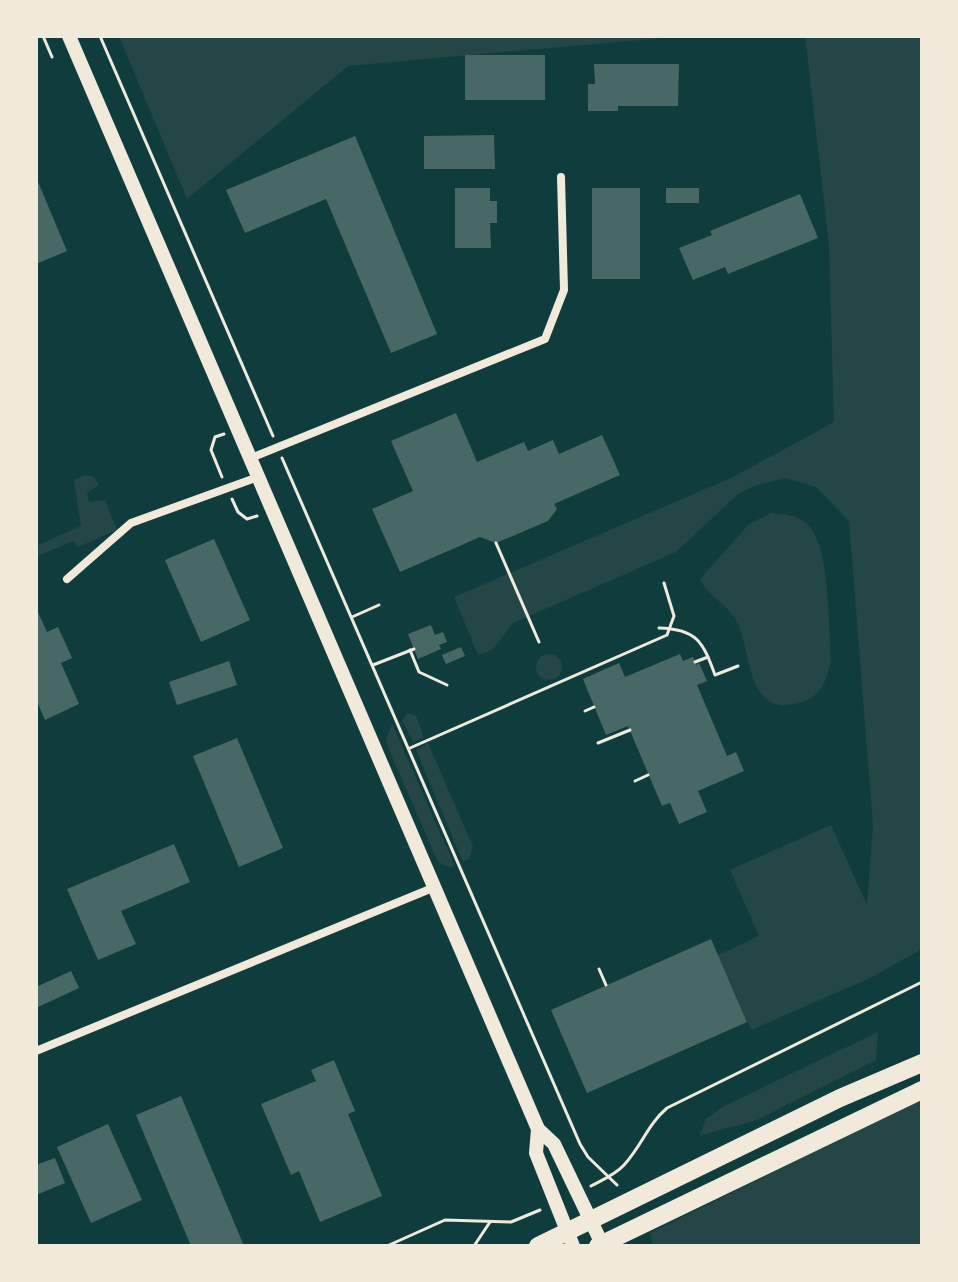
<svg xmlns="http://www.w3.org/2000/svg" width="958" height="1282" viewBox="0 0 958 1282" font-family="'Playfair Display',serif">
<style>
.green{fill:#244646}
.building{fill:#486865}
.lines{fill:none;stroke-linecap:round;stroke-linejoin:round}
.path{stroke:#f1e9da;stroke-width:3}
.minor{stroke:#f1e9da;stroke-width:8}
.tertiary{stroke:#f1e9da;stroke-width:14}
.primary{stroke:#f1e9da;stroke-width:18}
</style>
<rect width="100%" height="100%" fill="#0f3d3e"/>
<g class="green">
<polygon points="119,36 685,36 348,66 187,199"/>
<polygon points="805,36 922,36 922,949 870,978 751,1030 718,955 759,936 730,870 831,825 867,905 873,825 849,521 816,487 785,478 754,486 738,494 676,552 513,623 493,649 478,655 454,597 731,478 834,422 829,244"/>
<polygon points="85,475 94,477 99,485 87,493 89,502 105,500 117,530 78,547 73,541 36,557 36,546 81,526 74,480"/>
<path d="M771 513C784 514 798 515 807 524 831 545 828 628 831 660 826 680 823 696 801 702 745 720 753 652 736 620 727 604 706 594 700 579L749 524Z"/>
<circle cx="549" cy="667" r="13"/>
<polygon points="408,713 416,716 424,737 413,742 402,720"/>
<polygon points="392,724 454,864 452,868 438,862 388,747 386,740"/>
<polygon points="428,743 473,847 469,859 463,862 416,750"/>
<polygon points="878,1032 876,1060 757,1120 699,1136 706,1119 724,1106"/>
<polygon points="922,1099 922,1246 653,1246 650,1233"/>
</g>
<g class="building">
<rect x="465" y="55" width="80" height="45"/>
<polygon points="594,64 679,64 678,106 618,106 618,111 588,111 588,84 595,84"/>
<polygon points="494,135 495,169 424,169 424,136"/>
<polygon points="355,136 437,334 391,353 326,199 245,233 226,190"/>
<polygon points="36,177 67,251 36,264"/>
<polygon points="455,188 490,188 490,201 497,201 497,223 490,223 491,248 455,248"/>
<rect x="592" y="188" width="48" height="91"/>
<rect x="666" y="188" width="33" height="15"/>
<polygon points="800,194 818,238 728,274 725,267 693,280 679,248 712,235 710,231"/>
<polygon points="456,413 477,462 524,442 528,451 553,440 559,454 602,435 620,475 554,504 557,509 548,521 496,543 480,537 400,572 372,509 413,491 391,441"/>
<polygon points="214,539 250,620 201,642 165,560"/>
<polygon points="36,608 47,632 58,627 72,658 61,663 79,704 45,720 36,699"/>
<polygon points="431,625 435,635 443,632 447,642 439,645 441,649 418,659 408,634"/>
<polygon points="461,647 465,656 446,664 442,655"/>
<polygon points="680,654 683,661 693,657 696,665 699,663 707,681 697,685 727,756 736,752 744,771 698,791 707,812 679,824 670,803 662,806 628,726 606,735 583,679 619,663 625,677"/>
<polygon points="229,661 237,685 177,705 169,682"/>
<polygon points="237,738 283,848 239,867 193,756"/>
<polygon points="174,844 190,882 121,911 136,944 98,960 67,889"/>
<polygon points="711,939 747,1022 587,1093 551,1010"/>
<polygon points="71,971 79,988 36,1008 36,987"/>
<polygon points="334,1060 355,1111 348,1114 382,1196 320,1222 299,1171 291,1175 261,1104 316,1081 311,1070"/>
<polygon points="181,1096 244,1246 191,1246 136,1115"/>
<polygon points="108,1124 142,1200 91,1223 57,1147"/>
<polygon points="55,1158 65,1183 36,1195 36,1165"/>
</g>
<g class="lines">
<g class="path">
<polyline points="43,36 52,57"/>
<polyline points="100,36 273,436"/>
<polyline points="282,458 580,1144 588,1157 617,1185"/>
<polyline points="222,477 211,450 215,437 224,434"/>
<polyline points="232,499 238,512 247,519 257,516"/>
<polyline points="496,543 539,642"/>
<polyline points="352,617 379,605"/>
<path d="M659 628C697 629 703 642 715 675L738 666"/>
<polyline points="410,650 419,672 447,685"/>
<polyline points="695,662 708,657"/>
<polyline points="373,665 414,649"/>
<polyline points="585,711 594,707"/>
<polyline points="598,743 630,730"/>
<polyline points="410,748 667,635 674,616 664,583"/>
<polyline points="635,781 648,775"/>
<polyline points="599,969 606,985"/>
<path d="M591 1186C602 1180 615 1175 624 1165 641 1147 648 1124 667 1108L922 982"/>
<polyline points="387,1246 445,1220 511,1222 540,1210"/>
<polyline points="474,1246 490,1222"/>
</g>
<g class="minor">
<polyline points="251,458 545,339 564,290 561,177"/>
<polyline points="67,579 131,523 258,477"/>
<polyline points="36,1051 435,887"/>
</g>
<g class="tertiary">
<polyline points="69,36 538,1129 554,1144 602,1244"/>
<polyline points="538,1129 536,1153 573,1246"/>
</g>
<g class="primary">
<polyline points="538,1246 840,1098 922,1063"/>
<polyline points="598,1246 922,1090"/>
</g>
</g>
<rect width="958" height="1282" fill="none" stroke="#f1e9da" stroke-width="76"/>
</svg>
